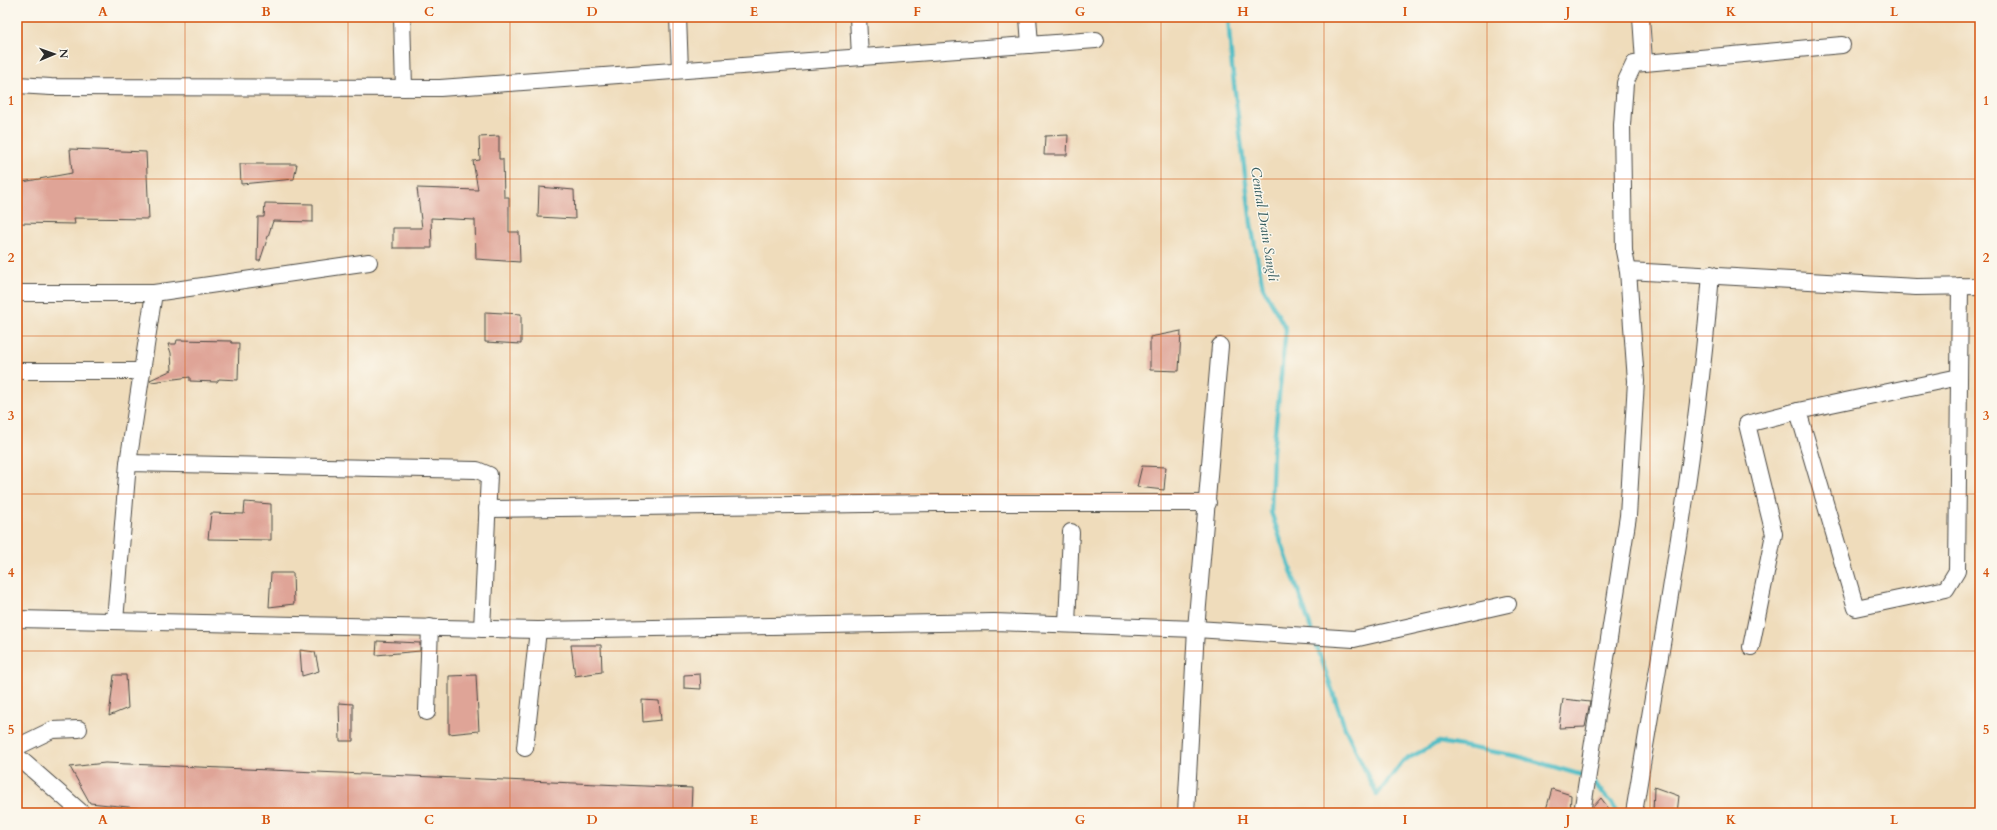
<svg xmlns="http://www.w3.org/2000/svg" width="1997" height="830" viewBox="0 0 1997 830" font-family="Cardo,serif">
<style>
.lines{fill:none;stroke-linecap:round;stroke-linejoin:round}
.stream{stroke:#4ebcc4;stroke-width:4.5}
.building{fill:#dfa497}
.minor-casing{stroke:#484641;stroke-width:18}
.minor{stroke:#fff;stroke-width:16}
.grid{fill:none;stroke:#d5540f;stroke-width:1;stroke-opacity:0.55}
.labels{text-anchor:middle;stroke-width:3;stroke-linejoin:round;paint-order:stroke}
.water-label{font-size:14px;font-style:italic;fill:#375e61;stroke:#fbf7ec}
.neatline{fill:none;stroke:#d5540f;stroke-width:1.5}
.grid-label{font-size:13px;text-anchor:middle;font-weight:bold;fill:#d5540f}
</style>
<rect width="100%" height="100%" fill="#fbf7ec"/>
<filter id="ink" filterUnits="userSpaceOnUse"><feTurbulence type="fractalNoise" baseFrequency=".025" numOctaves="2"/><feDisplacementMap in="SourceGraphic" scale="8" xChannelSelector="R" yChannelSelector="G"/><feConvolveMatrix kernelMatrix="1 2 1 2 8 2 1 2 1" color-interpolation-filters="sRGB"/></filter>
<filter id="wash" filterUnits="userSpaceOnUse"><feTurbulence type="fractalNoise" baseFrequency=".012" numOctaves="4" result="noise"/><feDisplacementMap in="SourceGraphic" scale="16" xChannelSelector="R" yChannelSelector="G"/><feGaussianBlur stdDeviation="0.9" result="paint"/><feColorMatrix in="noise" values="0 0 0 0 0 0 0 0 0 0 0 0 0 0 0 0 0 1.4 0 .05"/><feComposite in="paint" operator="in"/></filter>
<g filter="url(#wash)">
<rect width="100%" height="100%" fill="#efdcbb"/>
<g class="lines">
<g class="stream">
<polyline points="1228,17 1232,67 1251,224 1263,288 1286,329 1273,452 1271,512 1345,728 1377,795 1403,761 1439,742 1517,756 1585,776"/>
<polyline points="1591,780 1612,803 1617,813"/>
</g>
</g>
<g id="blocks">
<g class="building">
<polygon points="1068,135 1067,155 1044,155 1045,136"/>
<polygon points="499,136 499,159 503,159 504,197 509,197 509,232 519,232 520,262 476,259 475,220 431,218 432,248 393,248 393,228 422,228 417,188 478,190 473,161 480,160 479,137"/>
<polygon points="70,149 146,152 149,219 74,218 75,224 17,223 17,183 72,173"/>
<polygon points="240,164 297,164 294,179 241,184"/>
<polygon points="539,187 574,190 575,219 538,217"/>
<polygon points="265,203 313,204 313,222 273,221 260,261 257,261 258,217 264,217"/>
<polygon points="485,312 521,314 521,344 485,342"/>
<polygon points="1181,331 1179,371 1150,370 1150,337"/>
<polygon points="177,340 231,341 232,343 239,343 238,380 219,379 217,382 190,381 190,377 151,382 150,380 172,370 171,353 168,344 176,344"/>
<polygon points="1142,466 1166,467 1164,490 1137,487"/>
<polygon points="245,502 271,504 271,540 208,539 211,513 244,514"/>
<polygon points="271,573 293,573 294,604 269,607"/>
<polygon points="377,641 420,643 420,651 376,655"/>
<polygon points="571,645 601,645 602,672 575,676"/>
<polygon points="300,650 315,652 319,671 302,676"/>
<polygon points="700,674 701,689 684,688 684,675"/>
<polygon points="114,675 126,675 128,708 109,716"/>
<polygon points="476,675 479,731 449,734 449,676"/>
<polygon points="1563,699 1590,702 1585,727 1559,728"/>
<polygon points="642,700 659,701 661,720 643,722"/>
<polygon points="339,703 353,704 353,741 340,741"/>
<polygon points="105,763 692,788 691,813 185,813 90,803 70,767"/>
<polygon points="1654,787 1679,796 1677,813 1653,813"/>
<polygon points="1552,789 1571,795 1570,813 1545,813"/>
<polygon points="1601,798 1612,813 1592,813 1593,807"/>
</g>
</g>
</g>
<g filter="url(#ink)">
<use href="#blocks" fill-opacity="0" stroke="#484641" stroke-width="1"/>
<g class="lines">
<defs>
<g id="minor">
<polyline points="402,17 404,88"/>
<polyline points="678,17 680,70"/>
<polyline points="858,17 860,57"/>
<polyline points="1028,17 1030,45"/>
<polyline points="1641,17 1644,62"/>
<polyline points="17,85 51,87 440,88 1096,40"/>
<polyline points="1628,271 1624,251 1622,125 1625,83 1634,64 1842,45"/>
<polyline points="17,293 154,293"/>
<polyline points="17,371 142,371"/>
<polyline points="1959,377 1798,411 1856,608 1946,589 1957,571 1960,286"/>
<polyline points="128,463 154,293 369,262"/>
<polyline points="487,509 937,503 1208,503"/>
<polyline points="17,619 538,630 994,622 1196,629 1354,639 1508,604"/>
<polyline points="115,621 128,463 477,470 489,475 482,629"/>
<polyline points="1067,624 1071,532"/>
<polyline points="1751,647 1774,534 1747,424 1798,411"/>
<polyline points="427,712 430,627"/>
<polyline points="17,747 52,730 79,729"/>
<polyline points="525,748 538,630"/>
<polyline points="17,756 82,813"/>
<polyline points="1186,813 1196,629 1220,346"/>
<polyline points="1582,813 1628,516 1636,381 1628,271 1916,287 1980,286"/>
<path d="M1634 813C1663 634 1697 455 1711 274"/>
</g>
</defs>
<use href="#minor" class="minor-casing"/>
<use href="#minor" class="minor"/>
</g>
</g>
<path class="grid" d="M185 17V813M348 17V813M510 17V813M673 17V813M836 17V813M998 17V813M1161 17V813M1324 17V813M1487 17V813M1650 17V813M1812 17V813M17 179H1980M17 336H1980M17 494H1980M17 651H1980"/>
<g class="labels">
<g class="water-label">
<text transform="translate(1265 224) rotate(81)" y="5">Central Drain Sangli</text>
</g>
</g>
<rect width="1997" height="830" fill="none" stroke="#fbf7ec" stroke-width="44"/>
<g transform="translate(54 54) rotate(88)" stroke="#fbf7ec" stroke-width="3" paint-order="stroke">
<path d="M0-3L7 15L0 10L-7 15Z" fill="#2b2b2b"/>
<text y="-6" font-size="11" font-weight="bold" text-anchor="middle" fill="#2b2b2b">N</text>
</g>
<rect x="22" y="22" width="1953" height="786" class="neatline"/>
<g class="grid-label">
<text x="103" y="16">A</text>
<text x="266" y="16">B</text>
<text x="429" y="16">C</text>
<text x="592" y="16">D</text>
<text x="754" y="16">E</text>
<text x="917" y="16">F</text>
<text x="1080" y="16">G</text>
<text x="1243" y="16">H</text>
<text x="1405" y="16">I</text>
<text x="1568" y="16">J</text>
<text x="1731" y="16">K</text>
<text x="1894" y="16">L</text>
<text x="11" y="105">1</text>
<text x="1986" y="105">1</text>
<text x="11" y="262">2</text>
<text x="1986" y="262">2</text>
<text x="11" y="420">3</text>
<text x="1986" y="420">3</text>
<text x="11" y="577">4</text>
<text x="1986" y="577">4</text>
<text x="11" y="734">5</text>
<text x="1986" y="734">5</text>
<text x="103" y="824">A</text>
<text x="266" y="824">B</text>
<text x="429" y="824">C</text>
<text x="592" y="824">D</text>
<text x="754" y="824">E</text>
<text x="917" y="824">F</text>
<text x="1080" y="824">G</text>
<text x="1243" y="824">H</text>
<text x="1405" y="824">I</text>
<text x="1568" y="824">J</text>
<text x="1731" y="824">K</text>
<text x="1894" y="824">L</text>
</g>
</svg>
